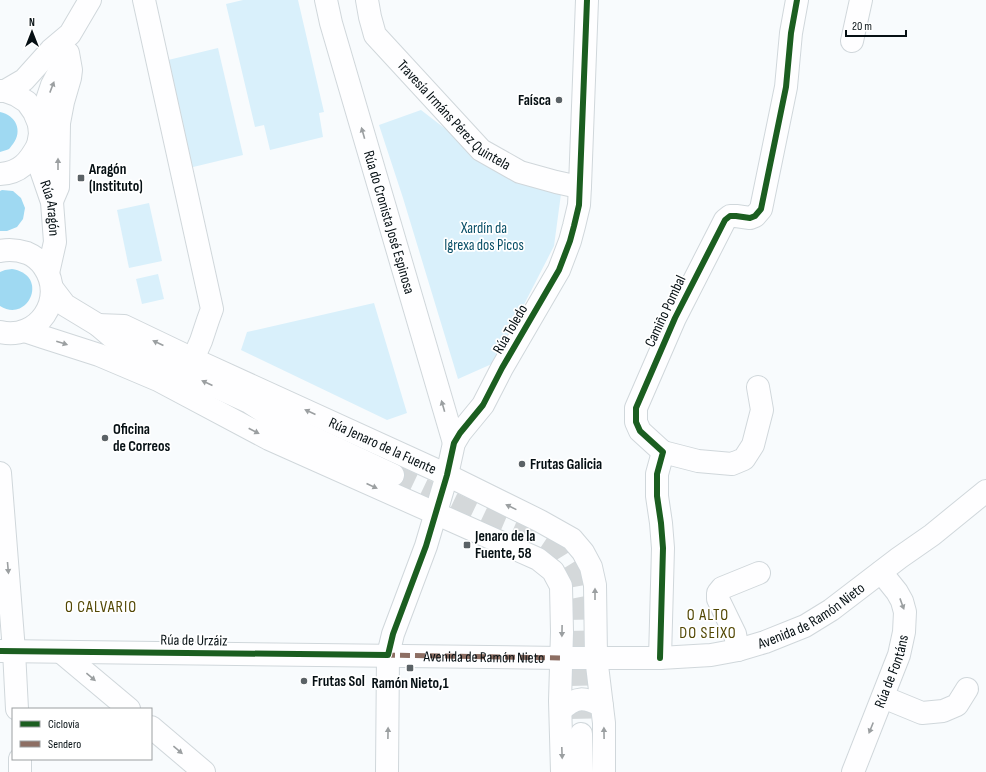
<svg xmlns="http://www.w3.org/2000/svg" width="986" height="772" viewBox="0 0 986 772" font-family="'Sofia Sans Condensed',sans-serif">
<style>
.green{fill:#d9f0fb}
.water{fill:#9fd9f2}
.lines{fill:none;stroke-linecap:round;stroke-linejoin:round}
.major-tunnel{stroke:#d4d8da;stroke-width:22;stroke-dasharray:22 11;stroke-linecap:butt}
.minor-casing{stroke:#d0d7db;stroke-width:24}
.major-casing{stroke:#d0d7db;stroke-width:24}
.minor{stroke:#fefeff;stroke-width:22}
.major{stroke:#fefeff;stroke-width:22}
.quiet{stroke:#8d6e63;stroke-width:5;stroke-dasharray:10 5;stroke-linecap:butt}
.cycleway-casing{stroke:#fff;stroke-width:8}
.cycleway{stroke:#1b5e20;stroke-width:6}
.oneway{fill:#9b9fa1}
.poi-dot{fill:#5b6266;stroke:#fff;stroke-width:1.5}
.labels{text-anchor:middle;stroke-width:3.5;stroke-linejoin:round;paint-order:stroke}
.poi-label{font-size:15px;font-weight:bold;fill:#061014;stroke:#fff;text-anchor:start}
.street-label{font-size:15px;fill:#061014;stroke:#fff}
.park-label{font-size:15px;fill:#094f67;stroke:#fff}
.neighbourhood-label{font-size:16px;letter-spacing:1px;fill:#524703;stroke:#fff}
</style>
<rect width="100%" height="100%" fill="#f8fbfd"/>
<g class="green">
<polygon points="243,0 298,0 324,112 319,113 323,137 270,150 264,125 255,127 226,4"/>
<polygon points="218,48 243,155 189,168 164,61"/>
<polygon points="421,110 500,171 561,194 554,246 494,363 458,379 403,198 379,125"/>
<polygon points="149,203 162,261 129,268 117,210"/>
<polygon points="158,274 164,299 142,304 136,279"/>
<polygon points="374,303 407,413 387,420 241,350 247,332"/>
</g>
<g class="water">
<path d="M0 112C16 115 23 131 13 144 12 145 10 148 9 149 7 150 3 151 0 152Z"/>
<polygon points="2,190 13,191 21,198 25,208 23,219 17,227 7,231 0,231 0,191"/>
<path d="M12 269C50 275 28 324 0 306V272L5 270Z"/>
</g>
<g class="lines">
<polyline class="major-tunnel" points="393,475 486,519 535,540 559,556 572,577 578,609 581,734"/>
<defs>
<g id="minor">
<polyline points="144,0 212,309 208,320 201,341 193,359"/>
<path id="s1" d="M326 0 331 23 454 443"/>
<path id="s2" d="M367 0 370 17 375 35 481 150 520 172 556 182 574 186H580"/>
<polyline points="852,41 861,0"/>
<polyline points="663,452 698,461 732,464 744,459 753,445 762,410 758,387"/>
<polyline points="0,473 14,651 17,709"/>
<polyline points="738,650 735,634 718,599 718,593 722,588 759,573"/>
<path id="s3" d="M0 651 561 658"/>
<polyline points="61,652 129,709"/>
<polyline points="660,658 663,548 661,523 657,496 657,474 663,452 640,431 636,422 636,408 675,318 725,220 730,216 736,216 750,218 755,216 761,209 786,87 791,33 797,0"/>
<polyline points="883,697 922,713 943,711 957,705 967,689"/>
<path d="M561 710C577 696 584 697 602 706"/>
<polyline points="151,727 204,772"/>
<polyline points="20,759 20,772"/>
<polyline points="387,772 388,655 393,634 426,546 447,475 454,443 460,433 483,405 502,368 559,270 570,241 574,226 579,205 580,186 587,0"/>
<path id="s4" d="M853 772 899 655 904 632 905 612 902 601 897 592 881 572"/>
</g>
<g id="major">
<path id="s5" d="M0 91H5L16 95 27 102 34 112 39 124 40 134 38 145 41 170 52 202 55 242 48 273"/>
<polyline points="5,91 24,80 51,50 70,34 90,0"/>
<polyline points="39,124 52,85 62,66"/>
<path d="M0 174C20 173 29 162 38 145"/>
<polyline points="52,201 58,187 59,123 63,102 70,78 71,70 68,53"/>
<path d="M0 251C10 249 18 250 27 253 34 256 40 261 44 267 66 299 38 341 0 332"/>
<polyline points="52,288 65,305 98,325 118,342 249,402 278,421 393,475"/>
<path id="s6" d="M98 325 124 326 193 359 447 475 540 521 572 539 583 552 591 567 595 585 596 657 604 723V772"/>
<polyline points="25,331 43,337 99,355 158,380 269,439 538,559 553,571 561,586 562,632 560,701 562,772"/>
<path id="s7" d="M561 658H660L711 655 738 650 765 642 805 626 831 610 899 558 932 535 986 491"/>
<polyline points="581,734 582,772"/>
</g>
</defs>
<use href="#minor" class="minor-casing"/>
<use href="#major" class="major-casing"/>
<use href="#minor" class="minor"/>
<use href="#major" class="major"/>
<polyline class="quiet" points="385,655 561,658"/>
<defs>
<g id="cycleway">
<polyline points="0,651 388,655 393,634 426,546 447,475 454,443 460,433 483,405 502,368 559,270 570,241 574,226 579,205 587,0"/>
<polyline points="660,658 663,548 661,523 657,496 657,474 663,452 640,431 636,422 636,408 675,318 725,220 730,216 736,216 750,218 755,216 761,209 786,87 791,33 797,0"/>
</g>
</defs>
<use href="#cycleway" class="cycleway-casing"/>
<use href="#cycleway" class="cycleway"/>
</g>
<defs><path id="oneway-solid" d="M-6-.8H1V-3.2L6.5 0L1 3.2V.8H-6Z"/></defs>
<g class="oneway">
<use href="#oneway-solid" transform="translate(52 87) rotate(-69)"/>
<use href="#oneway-solid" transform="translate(363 133) rotate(-106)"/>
<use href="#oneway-solid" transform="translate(58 164) rotate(-90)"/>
<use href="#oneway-solid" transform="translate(62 343) rotate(17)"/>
<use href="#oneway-solid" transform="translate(158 343) rotate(-155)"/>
<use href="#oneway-solid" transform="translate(207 383) rotate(-156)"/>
<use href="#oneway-solid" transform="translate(443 406) rotate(-106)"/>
<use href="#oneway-solid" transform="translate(310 412) rotate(-156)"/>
<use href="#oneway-solid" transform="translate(254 431) rotate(27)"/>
<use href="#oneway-solid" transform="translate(372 486) rotate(24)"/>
<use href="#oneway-solid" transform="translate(511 507) rotate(-154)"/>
<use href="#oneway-solid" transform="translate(8 568) rotate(85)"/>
<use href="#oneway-solid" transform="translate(595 594) rotate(-90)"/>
<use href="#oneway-solid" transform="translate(902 604) rotate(70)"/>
<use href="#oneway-solid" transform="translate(562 631) rotate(91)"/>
<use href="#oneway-solid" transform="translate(91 677) rotate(40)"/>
<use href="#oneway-solid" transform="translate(871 728) rotate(112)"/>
<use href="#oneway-solid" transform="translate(388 733) rotate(-89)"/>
<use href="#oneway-solid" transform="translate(604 733) rotate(-91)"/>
<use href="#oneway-solid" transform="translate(178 750) rotate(40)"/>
<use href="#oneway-solid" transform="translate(562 753) rotate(88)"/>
</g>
<g class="poi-dot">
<circle cx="559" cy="100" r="4"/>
<rect x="77" y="174" width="8" height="8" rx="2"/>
<circle cx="105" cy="438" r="4"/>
<circle cx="522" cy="464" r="4"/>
<rect x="463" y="541" width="8" height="8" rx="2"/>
<rect x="406" y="664" width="8" height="8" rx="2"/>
<circle cx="304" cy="681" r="4"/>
</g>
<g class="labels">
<g class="poi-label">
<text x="551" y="105" text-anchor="end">Faísca</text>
<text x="89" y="174">Aragón<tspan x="89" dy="17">(Instituto)</tspan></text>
<text x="113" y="434">Oficina<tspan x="113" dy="17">de Correos</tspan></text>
<text x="530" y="469">Frutas Galicia</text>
<text x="475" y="541">Jenaro de la<tspan x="475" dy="17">Fuente, 58</tspan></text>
<text x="312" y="686">Frutas Sol</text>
<text x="410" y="688" text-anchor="middle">Ramón Nieto,1</text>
</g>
<g class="street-label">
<text dy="5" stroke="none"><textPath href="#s2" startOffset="149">Travesía Irmáns Pérez Quintela</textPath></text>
<text dy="5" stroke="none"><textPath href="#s5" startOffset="141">Rúa Aragón</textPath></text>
<text dy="5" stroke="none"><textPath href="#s1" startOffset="231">Rúa do Cronista José Espinosa</textPath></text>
<text transform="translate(665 311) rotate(-65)" y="5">Camiño Pombal</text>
<text transform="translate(510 329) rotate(-60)" y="5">Rúa Toledo</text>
<text dy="5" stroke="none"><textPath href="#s6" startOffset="311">Rúa Jenaro de la Fuente</textPath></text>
<text dy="5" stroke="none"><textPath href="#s7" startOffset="259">Avenida de Ramón Nieto</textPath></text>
<text transform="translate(194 640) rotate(1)" y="5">Rúa de Urzáiz</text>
<text dy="5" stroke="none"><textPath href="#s3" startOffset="484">Avenida de Ramón Nieto</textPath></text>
<text dy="5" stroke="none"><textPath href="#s4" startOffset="108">Rúa de Fontáns</textPath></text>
</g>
<g class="park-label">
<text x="484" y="233">Xardín da<tspan x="484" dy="17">Igrexa dos Picos</tspan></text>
</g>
<g class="neighbourhood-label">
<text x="101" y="612">O CALVARIO</text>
<text x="708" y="620">O ALTO<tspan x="708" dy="18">DO SEIXO</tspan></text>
</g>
</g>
<rect x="12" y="708" width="140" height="52" fill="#ffffff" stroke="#9b9fa1"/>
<rect x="20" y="721" width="20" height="6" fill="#1b5e20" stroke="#9b9fa1"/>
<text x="48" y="728" font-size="12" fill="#061014">Ciclovía</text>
<rect x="20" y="741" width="20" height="6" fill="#8d6e63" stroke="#9b9fa1"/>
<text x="48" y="748" font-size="12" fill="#061014">Sendero</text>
<g transform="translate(32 32)" stroke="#ffffff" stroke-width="3" paint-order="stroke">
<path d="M0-3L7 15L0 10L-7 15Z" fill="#061014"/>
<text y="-6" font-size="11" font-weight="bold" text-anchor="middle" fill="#061014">N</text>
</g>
<path d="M846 30v6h60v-6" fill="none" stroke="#061014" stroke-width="2"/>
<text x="852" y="30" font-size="12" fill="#061014" stroke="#ffffff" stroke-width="3" paint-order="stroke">20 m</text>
</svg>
